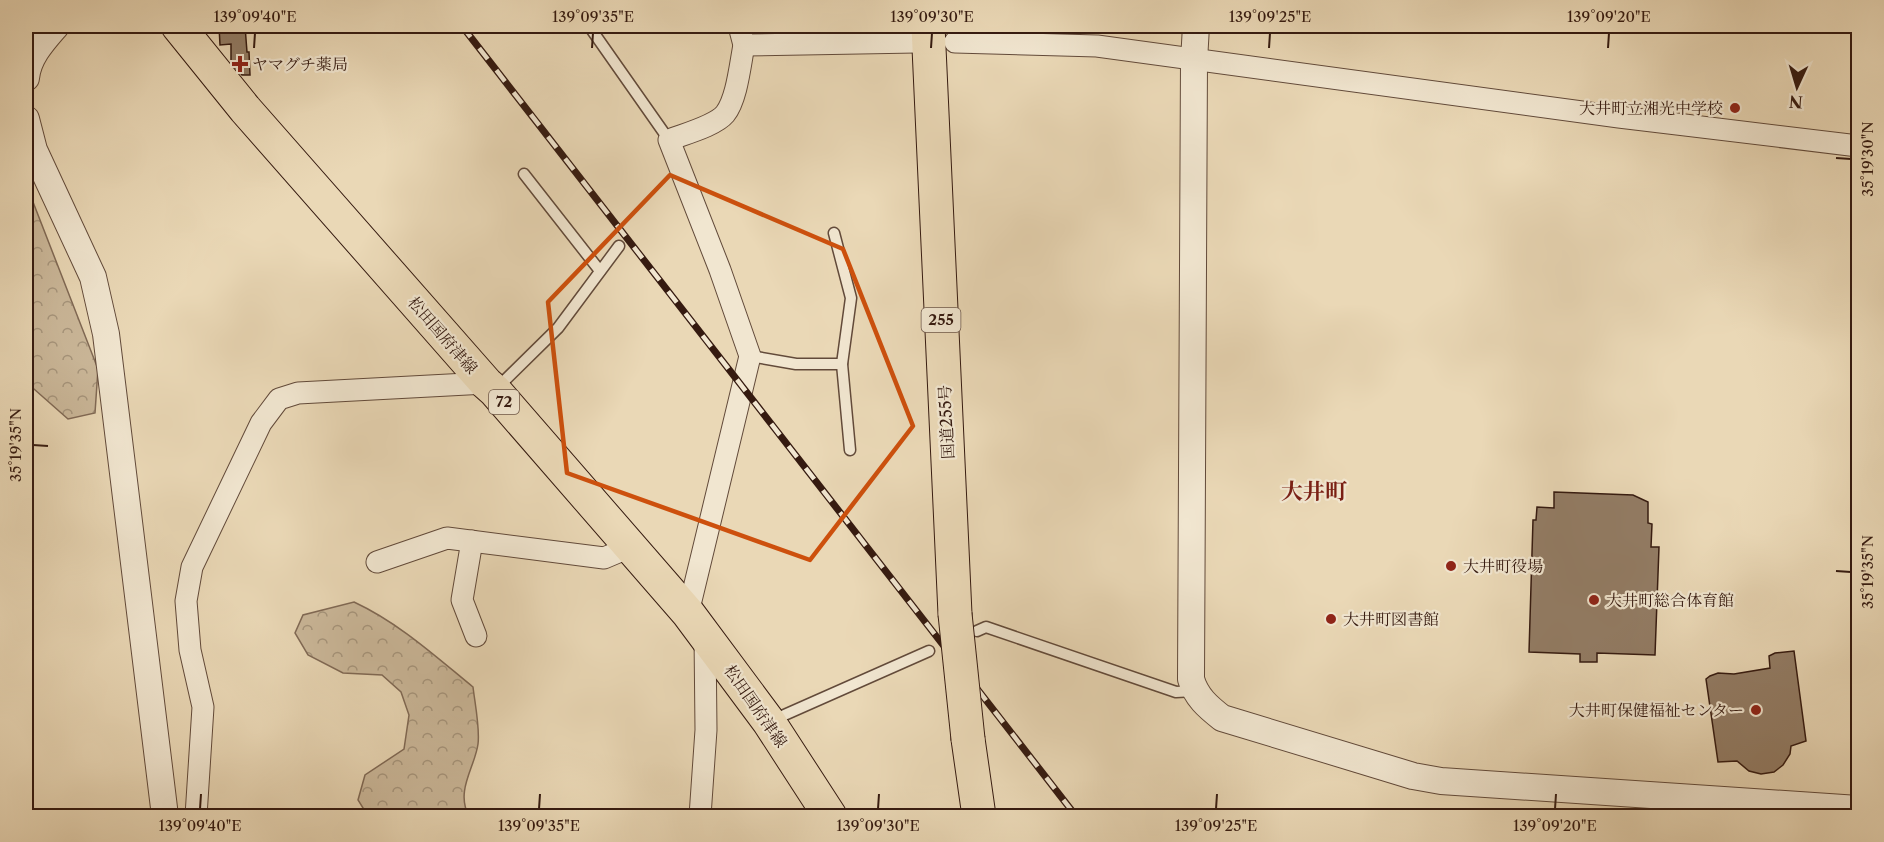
<svg xmlns="http://www.w3.org/2000/svg" width="1884" height="842" viewBox="0 0 1884 842" font-family="'Libre Caslon Text','Noto Serif JP',serif">
<style>
.forest{fill:url(#forest-crowns);stroke:#806955;stroke-width:1.5}
.building{fill:#937d66;stroke:#351a10;stroke-width:1.5}
.lines{fill:none;stroke-linecap:round;stroke-linejoin:round}
.service-casing{stroke:#624a3a;stroke-width:13}
.minor-casing{stroke:#624a3a;stroke-width:23}
.tertiary-casing{stroke:#624a3a;stroke-width:28}
.primary-casing{stroke:#351a10;stroke-width:35}
.trunk-casing{stroke:#351a10;stroke-width:35}
.service{stroke:#f1e6d0;stroke-width:10}
.minor{stroke:#f1e6d0;stroke-width:21}
.tertiary{stroke:#f1e6d0;stroke-width:26}
.primary{stroke:#ead8b6;stroke-width:33}
.trunk{stroke:#ead8b6;stroke-width:33}
.rail-casing{stroke:#351a10;stroke-width:7}
.rail{stroke:#f1e6d0;stroke-width:4.5;stroke-dasharray:14;stroke-linecap:butt}
.trunk-bridge-casing{stroke:#351a10;stroke-width:35;stroke-linecap:butt}
.trunk-bridge{stroke:#ead8b6;stroke-width:33}
.marked{fill:none;stroke:#cd500d;stroke-width:4.5;stroke-linejoin:round}
.ticks{fill:none;stroke:#351a10;stroke-width:2}
.poi-dot{fill:#8f2418;stroke:#f1e6d0;stroke-width:2}
.labels{text-anchor:middle;stroke-width:4.5;stroke-linejoin:round;paint-order:stroke}
.shield{fill:#f1e6d0;stroke:#6d574a;stroke-width:1.5}
.shield-label{font-size:15px;font-weight:bold;fill:#351a10}
.poi-label{font-size:16px;fill:#351a10;stroke:#f1e6d0;text-anchor:start}
.street-label{font-size:16px;fill:#351a10;stroke:#f1e6d0}
.district-label{font-size:22px;font-weight:bold;fill:#7a1f14;stroke:#f1e6d0}
.neatline{fill:none;stroke:#351a10;stroke-width:2}
.ticks-label{font-size:15px;text-anchor:middle;fill:#351a10}
</style>
<defs>
<pattern id="forest-crowns" width="20" height="18" patternUnits="userSpaceOnUse" patternTransform="scale(1.5)"><rect width="20" height="18" fill="#cbb89a"/><path d="M2 6a3 3 0 1 1 6 0M12 15a3 3 0 1 1 6 0" fill="none" stroke="#a6957c"/></pattern>
</defs>
<rect width="100%" height="100%" fill="#ead8b6"/>
<filter id="stains"><feTurbulence type="fractalNoise" baseFrequency=".00333" numOctaves="4"/><feColorMatrix values="0 0 0 0 .2 0 0 0 0 .09 0 0 0 0 .02 0 0 0 .5 -.17"/></filter>
<radialGradient id="worn" r=".72"><stop offset=".6" stop-color="#630" stop-opacity="0"/><stop offset="1" stop-color="#630" stop-opacity=".3"/></radialGradient>
<g class="forest">
<polygon points="26,184 98,369 95,413 68,419 26,382"/>
<path d="M354 602C399 623 435 656 473 687 475 704 480 728 478 744 475 767 455 791 469 816H368L358 800 365 775 404 749 409 715 401 692 382 675 343 673 308 655 295 633 303 615Z"/>
</g>
<g class="building">
<polygon points="219,26 245,26 247,52 249,52 250,75 242,75 231,62 231,44 220,45"/>
<polygon points="1554,492 1633,495 1648,502 1648,523 1652,524 1651,547 1659,547 1655,655 1597,653 1597,662 1580,662 1580,654 1529,652 1533,520 1536,520 1537,507 1554,508"/>
<polygon points="1794,651 1806,741 1791,746 1790,754 1783,765 1774,772 1761,774 1749,771 1737,761 1718,762 1706,679 1710,676 1718,673 1734,674 1770,668 1769,656 1775,653"/>
</g>
<g class="lines">
<defs>
<g id="service">
<polyline points="589,26 669,140"/>
<polyline points="524,174 600,271"/>
<polyline points="834,233 851,298 842,364 850,450"/>
<polyline points="750,356 796,364 842,364"/>
<polyline points="496,389 558,328 619,246"/>
<polyline points="977,631 986,627 1176,692 1194,691"/>
<polyline points="773,720 929,651"/>
</g>
<g id="minor">
<polyline points="739,26 744,45 916,42"/>
<polyline points="955,42 1097,46 1619,117 1858,146"/>
<polyline points="472,541 462,600 476,636"/>
<polyline points="377,562 447,538 604,558 630,547"/>
<path d="M688 613 750 356 720 270 669 140C684 134 715 126 725 114 737 99 740 65 744 45"/>
<polyline points="196,816 203,707 190,650 186,601 192,567 261,423 279,399 298,393 486,383"/>
<polyline points="700,816 706,730 705,636"/>
</g>
<g id="tertiary">
<path d="M1196 26 1194 61 1191 679C1196 697 1208 707 1222 718L1413 776 1441 781 1858 809"/>
<path d="M26 78C28 57 43 41 56 26"/>
<polyline points="26,119 34,150 93,277 106,334 165,816"/>
</g>
<polyline id="primary" points="178,26 245,109 486,383 495,391 688,613 769,722 830,816"/>
<g id="trunk">
<polyline points="928,26 955,614"/>
<polyline points="968,739 979,816"/>
</g>
</defs>
<use href="#service" class="service-casing"/>
<use href="#minor" class="minor-casing"/>
<use href="#tertiary" class="tertiary-casing"/>
<use href="#primary" class="primary-casing"/>
<use href="#trunk" class="trunk-casing"/>
<use href="#service" class="service"/>
<use href="#minor" class="minor"/>
<use href="#tertiary" class="tertiary"/>
<use href="#primary" class="primary"/>
<use href="#trunk" class="trunk"/>
<defs>
<polyline id="rail" points="462,26 1076,816"/>
</defs>
<use href="#rail" class="rail-casing"/>
<use href="#rail" class="rail"/>
<defs>
<polyline id="trunk-bridge" points="955,614 968,739"/>
</defs>
<use href="#trunk-bridge" class="trunk-bridge-casing"/>
<use href="#trunk-bridge" class="trunk-bridge"/>
</g>
<path class="marked" d="M670 175 843 249 913 426 810 560 567 473 548 302Z"/>
<path class="ticks" d="M254 48 255 33M592 48 593 33M931 48 932 33M1269 48 1270 33M1608 48 1609 33M1836 158 1851 159M33 445 48 446M1836 571 1851 572M200 809 201 794M539 809 540 794M878 809 879 794M1216 809 1217 794M1555 809 1556 794"/>
<g class="poi-dot">
<path d="M237 55h6v6h6v6h-6v6h-6v-6h-6v-6h6z"/>
<circle cx="1735" cy="108" r="6"/>
<circle cx="1451" cy="566" r="6"/>
<circle cx="1594" cy="600" r="6"/>
<circle cx="1331" cy="619" r="6"/>
<circle cx="1756" cy="710" r="6"/>
</g>
<g class="labels">
<g class="shield">
<rect x="921.5" y="308" width="39" height="24" rx="4.5"/>
<rect x="489" y="390" width="30" height="24" rx="4.5"/>
</g>
<g class="shield-label">
<text x="941" y="325">255</text>
<text x="504" y="407">72</text>
</g>
<g class="poi-label">
<text x="252" y="70">ヤマグチ薬局</text>
<text x="1723" y="114" text-anchor="end">大井町立湘光中学校</text>
<text x="1463" y="572">大井町役場</text>
<text x="1606" y="606">大井町総合体育館</text>
<text x="1343" y="625">大井町図書館</text>
<text x="1744" y="716" text-anchor="end">大井町保健福祉センター</text>
</g>
<g class="street-label">
<text transform="translate(443 335) rotate(49)" y="6">松田国府津線</text>
<text transform="translate(946 422) rotate(-93)" y="6">国道255号</text>
<text transform="translate(756 706) rotate(55)" y="6">松田国府津線</text>
</g>
<g class="district-label">
<text x="1314" y="499">大井町</text>
</g>
</g>
<rect width="1884" height="842" fill="none" stroke="#ead8b6" stroke-width="66"/>
<g transform="translate(1797 87) rotate(184)" stroke="#f1e6d0" stroke-width="4.5" paint-order="stroke">
<path d="M0-4.5L10 22L0 15L-10 22Z" fill="#351a10"/>
<text y="-9" font-size="16" font-weight="bold" text-anchor="middle" fill="#351a10">N</text>
</g>
<rect x="33" y="33" width="1818" height="776" class="neatline"/>
<g class="ticks-label">
<text x="255" y="22">139°09'40"E</text>
<text x="593" y="22">139°09'35"E</text>
<text x="932" y="22">139°09'30"E</text>
<text x="1270" y="22">139°09'25"E</text>
<text x="1609" y="22">139°09'20"E</text>
<text transform="translate(1868 159) rotate(-90)" y="5">35°19'30"N</text>
<text transform="translate(16 445) rotate(-90)" y="5">35°19'35"N</text>
<text transform="translate(1868 572) rotate(-90)" y="5">35°19'35"N</text>
<text x="200" y="831">139°09'40"E</text>
<text x="539" y="831">139°09'35"E</text>
<text x="878" y="831">139°09'30"E</text>
<text x="1216" y="831">139°09'25"E</text>
<text x="1555" y="831">139°09'20"E</text>
</g>
<rect width="100%" height="100%" filter="url(#stains)"/>
<rect width="100%" height="100%" fill="url(#worn)"/>
</svg>
